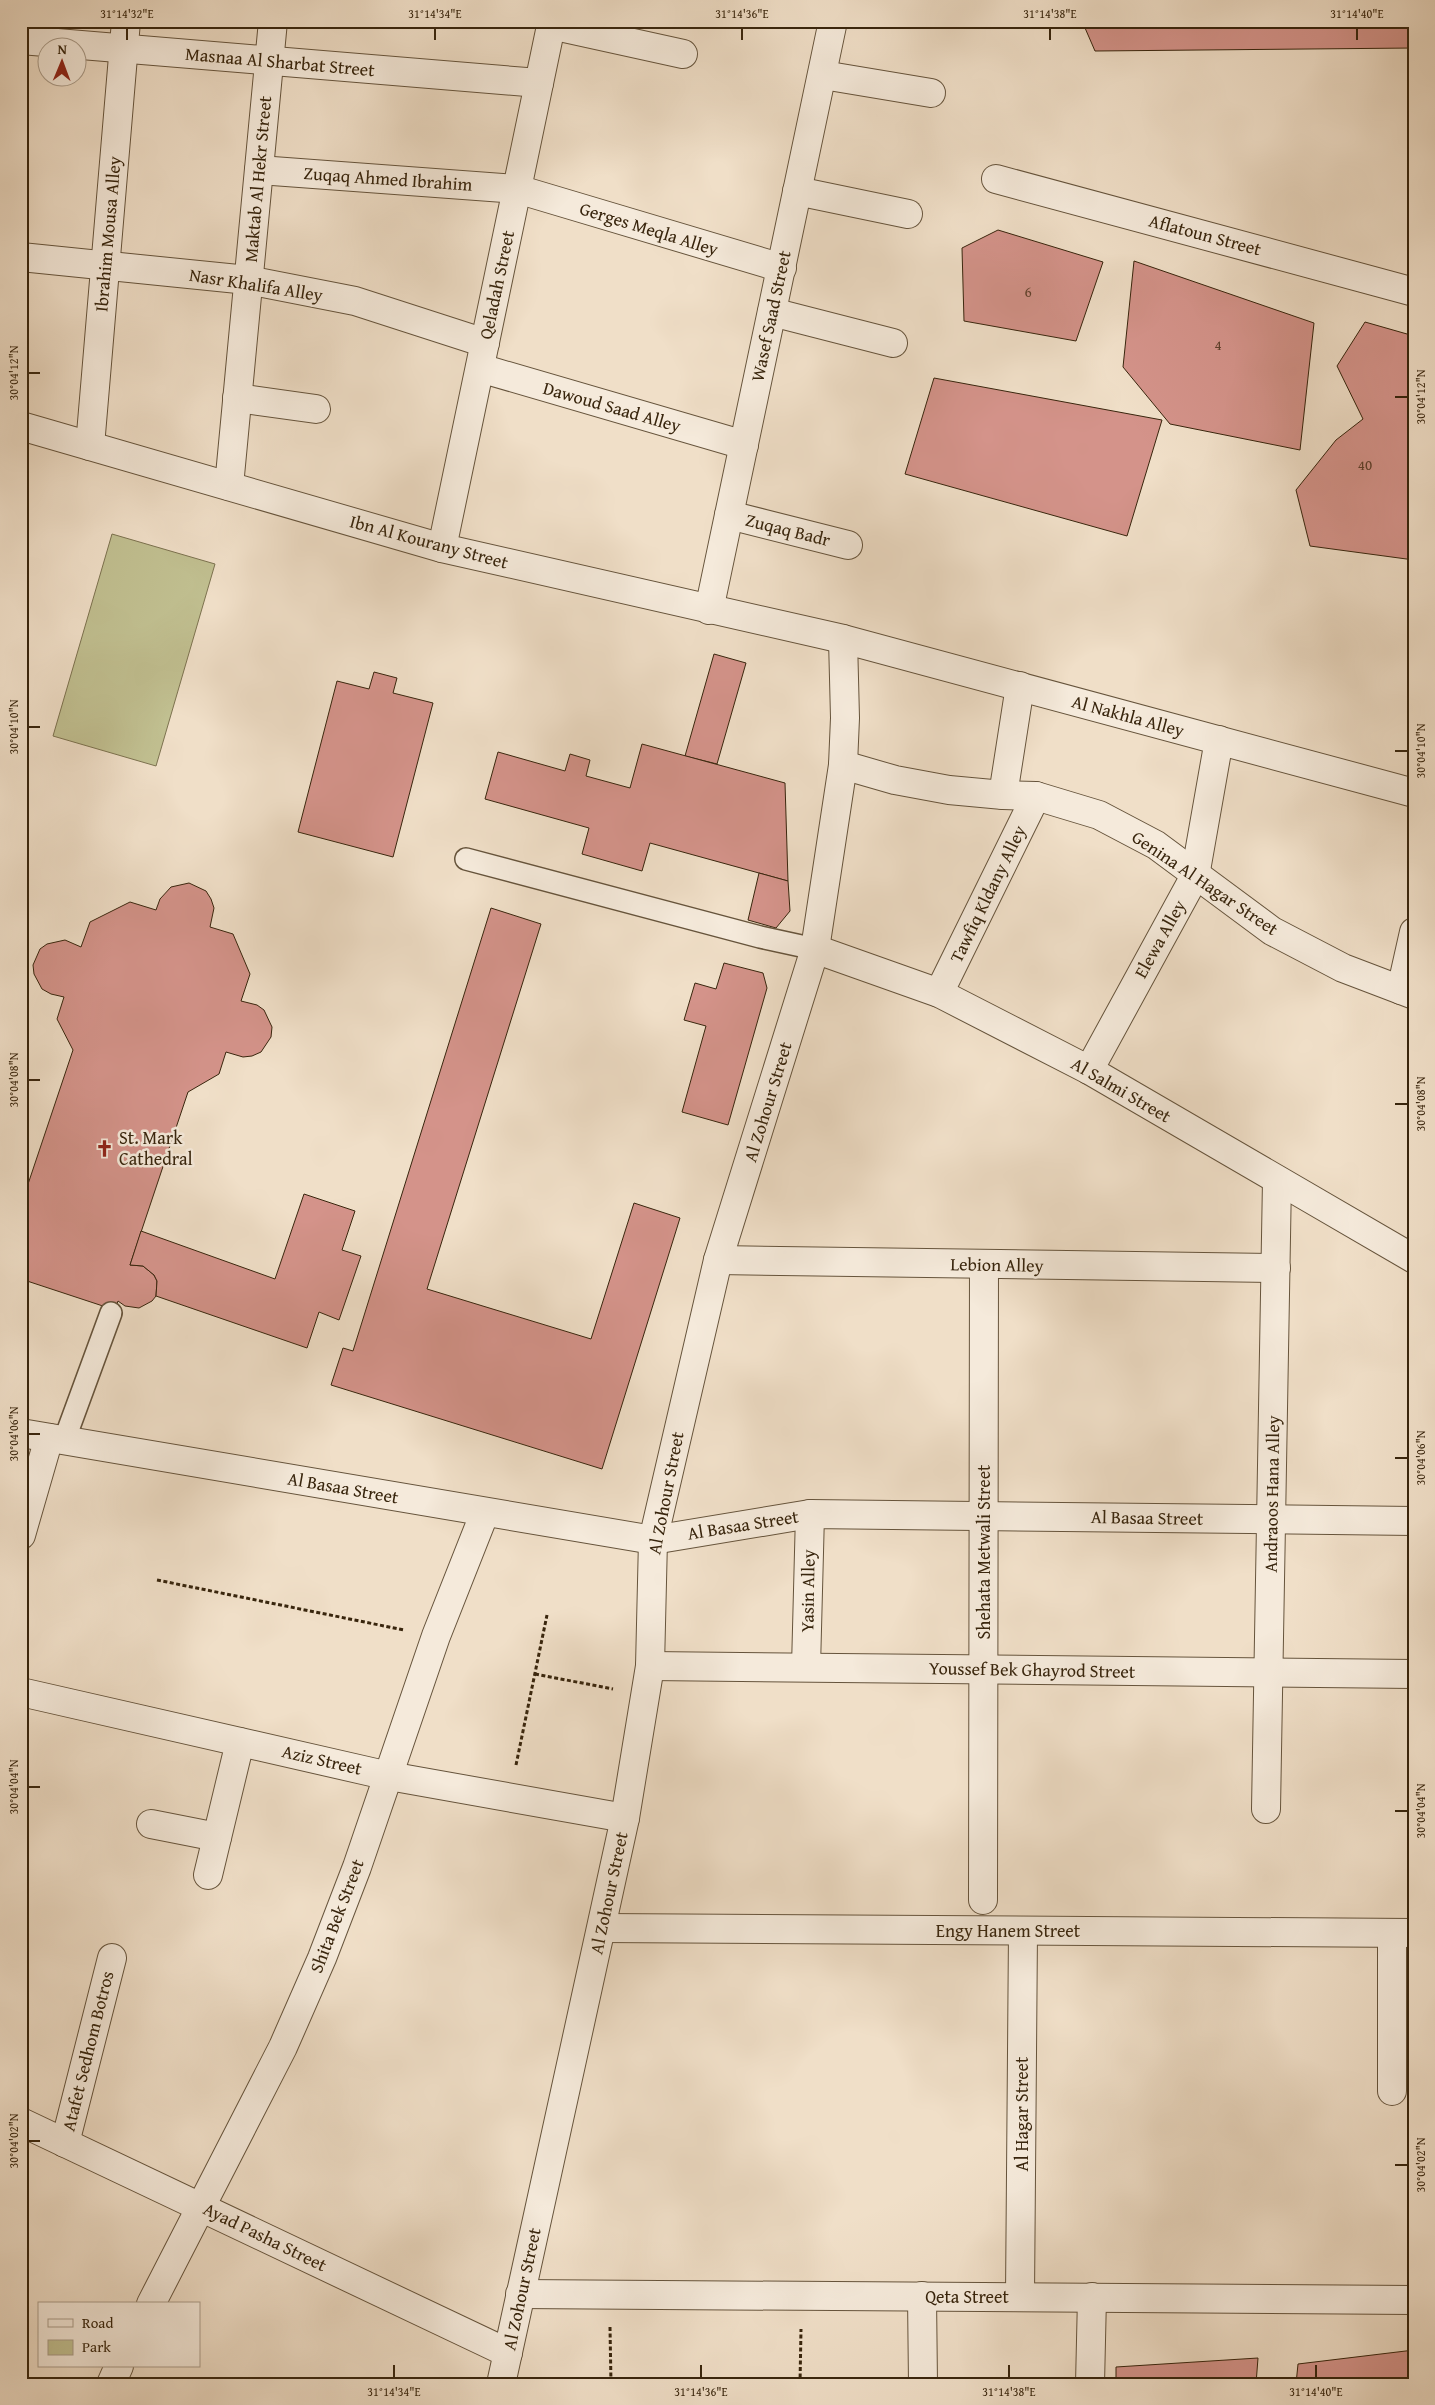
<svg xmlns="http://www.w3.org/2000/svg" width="1435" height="2405" viewBox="0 0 1435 2405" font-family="'Gentium Book Plus',serif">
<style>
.green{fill:#c1c091;stroke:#7c724f}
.building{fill:#d4938a;stroke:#38250d}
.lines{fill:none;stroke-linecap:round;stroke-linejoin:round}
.service-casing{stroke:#66543c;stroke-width:24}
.minor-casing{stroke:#66543c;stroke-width:30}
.path{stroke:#38250d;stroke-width:3;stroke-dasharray:4 2.5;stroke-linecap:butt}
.service{stroke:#f5eadb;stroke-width:21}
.minor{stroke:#f5eadb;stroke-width:28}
.ticks{fill:none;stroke:#38250d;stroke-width:2}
.labels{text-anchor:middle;stroke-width:5;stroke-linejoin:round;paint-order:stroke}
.number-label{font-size:15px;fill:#5f402c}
.street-label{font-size:18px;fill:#38250d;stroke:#f5eadb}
.poi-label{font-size:18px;fill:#38250d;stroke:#f5eadb;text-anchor:start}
.neatline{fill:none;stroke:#38250d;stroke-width:2}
.ticks-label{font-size:12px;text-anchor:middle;fill:#38250d}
</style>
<rect width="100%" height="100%" fill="#f0dfc8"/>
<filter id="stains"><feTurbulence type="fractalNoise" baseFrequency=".004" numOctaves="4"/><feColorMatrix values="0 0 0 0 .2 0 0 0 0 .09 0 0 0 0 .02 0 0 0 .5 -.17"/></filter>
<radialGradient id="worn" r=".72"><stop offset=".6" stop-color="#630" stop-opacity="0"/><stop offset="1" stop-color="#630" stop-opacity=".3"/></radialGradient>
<polygon class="green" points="112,534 215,564 156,766 53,736"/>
<g class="building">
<polygon points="1082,21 1414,21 1414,48 1095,51"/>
<polygon points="998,230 1103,262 1076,341 964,321 962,248"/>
<polygon points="1134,261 1314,323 1300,450 1170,424 1123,367"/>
<polygon points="1365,322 1414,336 1414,560 1310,546 1296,490 1336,440 1363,419 1337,366"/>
<polygon points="934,378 1162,420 1127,536 905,474"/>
<polygon points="714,654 746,663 717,764 685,756"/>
<polygon points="374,672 397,678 393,693 433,703 393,857 298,832 337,681 369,689"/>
<polygon points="642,744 785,783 788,881 650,843 642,871 582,854 589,828 485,799 498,752 565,771 570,754 590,760 586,776 630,788"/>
<polygon points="759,873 788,881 790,911 776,928 748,920"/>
<polygon points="189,883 206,891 211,899 214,908 210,927 233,934 250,974 241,1001 257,1005 264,1010 272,1027 271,1037 261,1052 252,1056 243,1057 226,1052 219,1074 188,1092 130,1265 143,1266 154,1275 157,1281 156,1296 152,1301 139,1308 125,1306 118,1301 115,1310 21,1279 21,1205 73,1050 57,1019 64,997 51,994 42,989 34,974 33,965 40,949 47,944 65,940 81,947 90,922 130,902 156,910 160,899 171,887"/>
<polygon points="491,908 541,924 427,1289 591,1339 634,1203 680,1218 602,1469 331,1385 343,1348 353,1351"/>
<polygon points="724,963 763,973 767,988 728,1125 682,1112 706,1026 684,1020 695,983 716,989"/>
<polygon points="304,1194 355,1211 342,1250 361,1256 339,1320 319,1312 307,1348 156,1296 157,1281 154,1275 143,1266 130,1265 141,1231 275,1279"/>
<polygon points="1414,2350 1414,2384 1296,2384 1298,2364"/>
<polygon points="1258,2358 1256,2384 1116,2384 1116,2367"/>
</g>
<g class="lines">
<defs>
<g id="service">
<polyline points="466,859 760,937 815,949"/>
<polyline points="64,1441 111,1313"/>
</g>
<g id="minor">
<polyline points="551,25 683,54"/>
<polyline points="21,40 539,83"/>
<polyline points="823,75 931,93"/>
<polyline points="259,170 517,189 782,268"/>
<polyline points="996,179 1414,292"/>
<polyline points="797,191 908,214"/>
<polyline points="21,257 248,280 355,301 485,343"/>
<polyline points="772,312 893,343"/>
<polyline points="480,368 744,445"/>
<polyline points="237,398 316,409"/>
<polyline points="21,426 442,548 843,639 1414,793"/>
<polyline points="90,446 126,21"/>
<polyline points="229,486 273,21"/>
<polyline points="729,515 848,545"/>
<polyline points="442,548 552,21"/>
<polyline points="709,610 833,21"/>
<polyline points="843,765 895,780 949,790 1003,795 1036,796 1099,815 1156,845 1272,931 1343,968 1414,995"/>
<polyline points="1003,795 1020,686"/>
<polyline points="815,949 939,993 1089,1070 1414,1259"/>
<polyline points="1401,990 1414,932"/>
<polyline points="939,993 1036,796"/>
<polyline points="1089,1070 1195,876 1219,740"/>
<polyline points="718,1260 1276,1268"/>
<polyline points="21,1433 653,1540 810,1514 1414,1521"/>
<polyline points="21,1535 49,1438"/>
<polyline points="650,1666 1414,1674"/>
<polyline points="806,1667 810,1514"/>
<polyline points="21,1692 389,1776 625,1818"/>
<polyline points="1266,1809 1277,1180"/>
<polyline points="151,1824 217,1837"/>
<polyline points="208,1875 240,1742"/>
<polyline points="983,1900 984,1265"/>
<polyline points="602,1928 1414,1933"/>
<polyline points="1392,1933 1392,2091"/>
<polyline points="21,2122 508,2353"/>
<polyline points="65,2143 112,1958"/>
<polyline points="520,2294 1414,2300"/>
<polyline points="922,2296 923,2384"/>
<polyline points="1020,2297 1023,1931"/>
<polyline points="151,2304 283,2047 322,1958 357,1867 436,1636 485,1512"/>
<polyline points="111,2384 119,2366"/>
<polyline points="501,2384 625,1818 650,1666 653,1540 718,1260 815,949 843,765 845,718 843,639"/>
<polyline points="1090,2384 1092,2297"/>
</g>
</defs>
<use href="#service" class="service-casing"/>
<use href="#minor" class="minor-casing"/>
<g class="path">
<polyline points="157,1580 404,1630"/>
<polyline points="535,1674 613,1689"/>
<polyline points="516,1765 547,1615"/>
<polyline points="610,2327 611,2384"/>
<polyline points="800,2384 801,2329"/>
</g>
<use href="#service" class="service"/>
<use href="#minor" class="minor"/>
</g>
<path class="ticks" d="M127 40V28M435 40V28M742 40V28M1050 40V28M1357 40V28M28 373H40M1395 397H1408M28 727H40M1395 751H1408M28 1080H40M1395 1104H1408M28 1434H40M1395 1458H1408M28 1787H40M1395 1811H1408M28 2141H40M1395 2165H1408M394 2378V2365M701 2378V2365M1009 2378V2365M1316 2378V2365"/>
<defs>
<symbol id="church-bare" viewBox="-9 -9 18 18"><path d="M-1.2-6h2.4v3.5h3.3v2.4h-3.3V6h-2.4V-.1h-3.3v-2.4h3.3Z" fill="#8f2418" stroke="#f5eadb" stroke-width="2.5" paint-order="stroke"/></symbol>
</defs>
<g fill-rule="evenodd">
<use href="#church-bare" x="92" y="1136" width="25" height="25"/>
</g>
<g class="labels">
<g class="number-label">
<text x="1028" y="297">6</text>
<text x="1218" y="350">4</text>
<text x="1365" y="470">40</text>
</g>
<g class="street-label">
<text transform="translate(280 62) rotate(5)" y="6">Masnaa Al Sharbat Street</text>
<text transform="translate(258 179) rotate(-85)" y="6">Maktab Al Hekr Street</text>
<text transform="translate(388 179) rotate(4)" y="6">Zuqaq Ahmed Ibrahim</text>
<text transform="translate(649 229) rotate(17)" y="6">Gerges Meqla Alley</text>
<text transform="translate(108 234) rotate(-85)" y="6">Ibrahim Mousa Alley</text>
<text transform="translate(1205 235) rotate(15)" y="6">Aflatoun Street</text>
<text transform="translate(256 285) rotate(9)" y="6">Nasr Khalifa Alley</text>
<text transform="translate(497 285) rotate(-78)" y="6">Qeladah Street</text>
<text transform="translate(771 316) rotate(-78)" y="6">Wasef Saad Street</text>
<text transform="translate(612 407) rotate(16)" y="6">Dawoud Saad Alley</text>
<text transform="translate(788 530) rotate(14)" y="6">Zuqaq Badr</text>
<text transform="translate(429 542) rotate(15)" y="6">Ibn Al Kourany Street</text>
<text transform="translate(1128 716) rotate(15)" y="6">Al Nakhla Alley</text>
<text transform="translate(1205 883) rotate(34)" y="6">Genina Al Hagar Street</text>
<text transform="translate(988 894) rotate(-64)" y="6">Tawfiq Kldany Alley</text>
<text transform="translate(1160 939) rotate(-61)" y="6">Elewa Alley</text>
<text transform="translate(1121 1090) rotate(30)" y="6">Al Salmi Street</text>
<text transform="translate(768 1102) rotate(-73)" y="6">Al Zohour Street</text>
<text transform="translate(997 1265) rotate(1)" y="6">Lebion Alley</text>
<text transform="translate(343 1488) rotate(10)" y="6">Al Basaa Street</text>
<text transform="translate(666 1493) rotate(-79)" y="6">Al Zohour Street</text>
<text transform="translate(1272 1494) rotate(-89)" y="6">Andraoos Hana Alley</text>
<text transform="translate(1147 1518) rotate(1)" y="6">Al Basaa Street</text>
<text transform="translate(743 1525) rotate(-9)" y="6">Al Basaa Street</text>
<text transform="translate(984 1552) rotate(-90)" y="6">Shehata Metwali Street</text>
<text transform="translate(808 1591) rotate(-89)" y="6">Yasin Alley</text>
<text transform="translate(1032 1670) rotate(1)" y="6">Youssef Bek Ghayrod Street</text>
<text transform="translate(322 1760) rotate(13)" y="6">Aziz Street</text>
<text transform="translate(609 1893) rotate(-78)" y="6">Al Zohour Street</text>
<text transform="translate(337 1916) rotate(-69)" y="6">Shita Bek Street</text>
<text x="1008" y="1937">Engy Hanem Street</text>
<text transform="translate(88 2051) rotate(-76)" y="6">Atafet Sedhom Botros</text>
<text transform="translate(1022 2114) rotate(-90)" y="6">Al Hagar Street</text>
<text transform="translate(265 2237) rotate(26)" y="6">Ayad Pasha Street</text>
<text transform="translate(522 2289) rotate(-78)" y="6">Al Zohour Street</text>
<text x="967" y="2303">Qeta Street</text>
</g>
<g class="poi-label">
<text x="119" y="1144">St. Mark<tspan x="119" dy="21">Cathedral</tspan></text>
</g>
</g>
<rect width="1435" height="2405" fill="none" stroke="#f0dfc8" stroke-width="55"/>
<rect x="38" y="2302" width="162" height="65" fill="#f5eadb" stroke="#a99b89"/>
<rect x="48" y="2319" width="25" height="8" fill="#f5eadb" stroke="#a99b89"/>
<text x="82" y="2328" font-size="15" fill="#38250d">Road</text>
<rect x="48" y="2340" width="25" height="15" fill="#c1c091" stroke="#a99b89"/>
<text x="82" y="2352" font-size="15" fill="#38250d">Park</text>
<g transform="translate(62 62) rotate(1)"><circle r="24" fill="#f5eadb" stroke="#a99b89"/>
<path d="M0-4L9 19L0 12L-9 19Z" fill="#8f2418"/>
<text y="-8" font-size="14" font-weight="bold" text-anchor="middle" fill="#38250d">N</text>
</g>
<rect x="28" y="28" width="1380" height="2350" class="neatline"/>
<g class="ticks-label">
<text x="127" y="18">31°14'32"E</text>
<text x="435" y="18">31°14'34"E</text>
<text x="742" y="18">31°14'36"E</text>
<text x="1050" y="18">31°14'38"E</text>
<text x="1357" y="18">31°14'40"E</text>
<text transform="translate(14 373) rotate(-90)" y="4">30°04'12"N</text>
<text transform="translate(1421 397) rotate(-90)" y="4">30°04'12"N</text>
<text transform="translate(14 727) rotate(-90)" y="4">30°04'10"N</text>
<text transform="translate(1421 751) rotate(-90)" y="4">30°04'10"N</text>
<text transform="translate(14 1080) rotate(-90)" y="4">30°04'08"N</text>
<text transform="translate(1421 1104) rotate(-90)" y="4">30°04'08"N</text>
<text transform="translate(14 1434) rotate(-90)" y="4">30°04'06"N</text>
<text transform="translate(1421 1458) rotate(-90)" y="4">30°04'06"N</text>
<text transform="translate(14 1787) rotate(-90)" y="4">30°04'04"N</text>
<text transform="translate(1421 1811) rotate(-90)" y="4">30°04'04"N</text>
<text transform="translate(14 2141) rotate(-90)" y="4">30°04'02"N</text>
<text transform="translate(1421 2165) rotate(-90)" y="4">30°04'02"N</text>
<text x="394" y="2396">31°14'34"E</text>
<text x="701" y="2396">31°14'36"E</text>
<text x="1009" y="2396">31°14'38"E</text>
<text x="1316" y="2396">31°14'40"E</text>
</g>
<rect width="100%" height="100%" filter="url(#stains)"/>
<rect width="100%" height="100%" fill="url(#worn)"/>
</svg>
